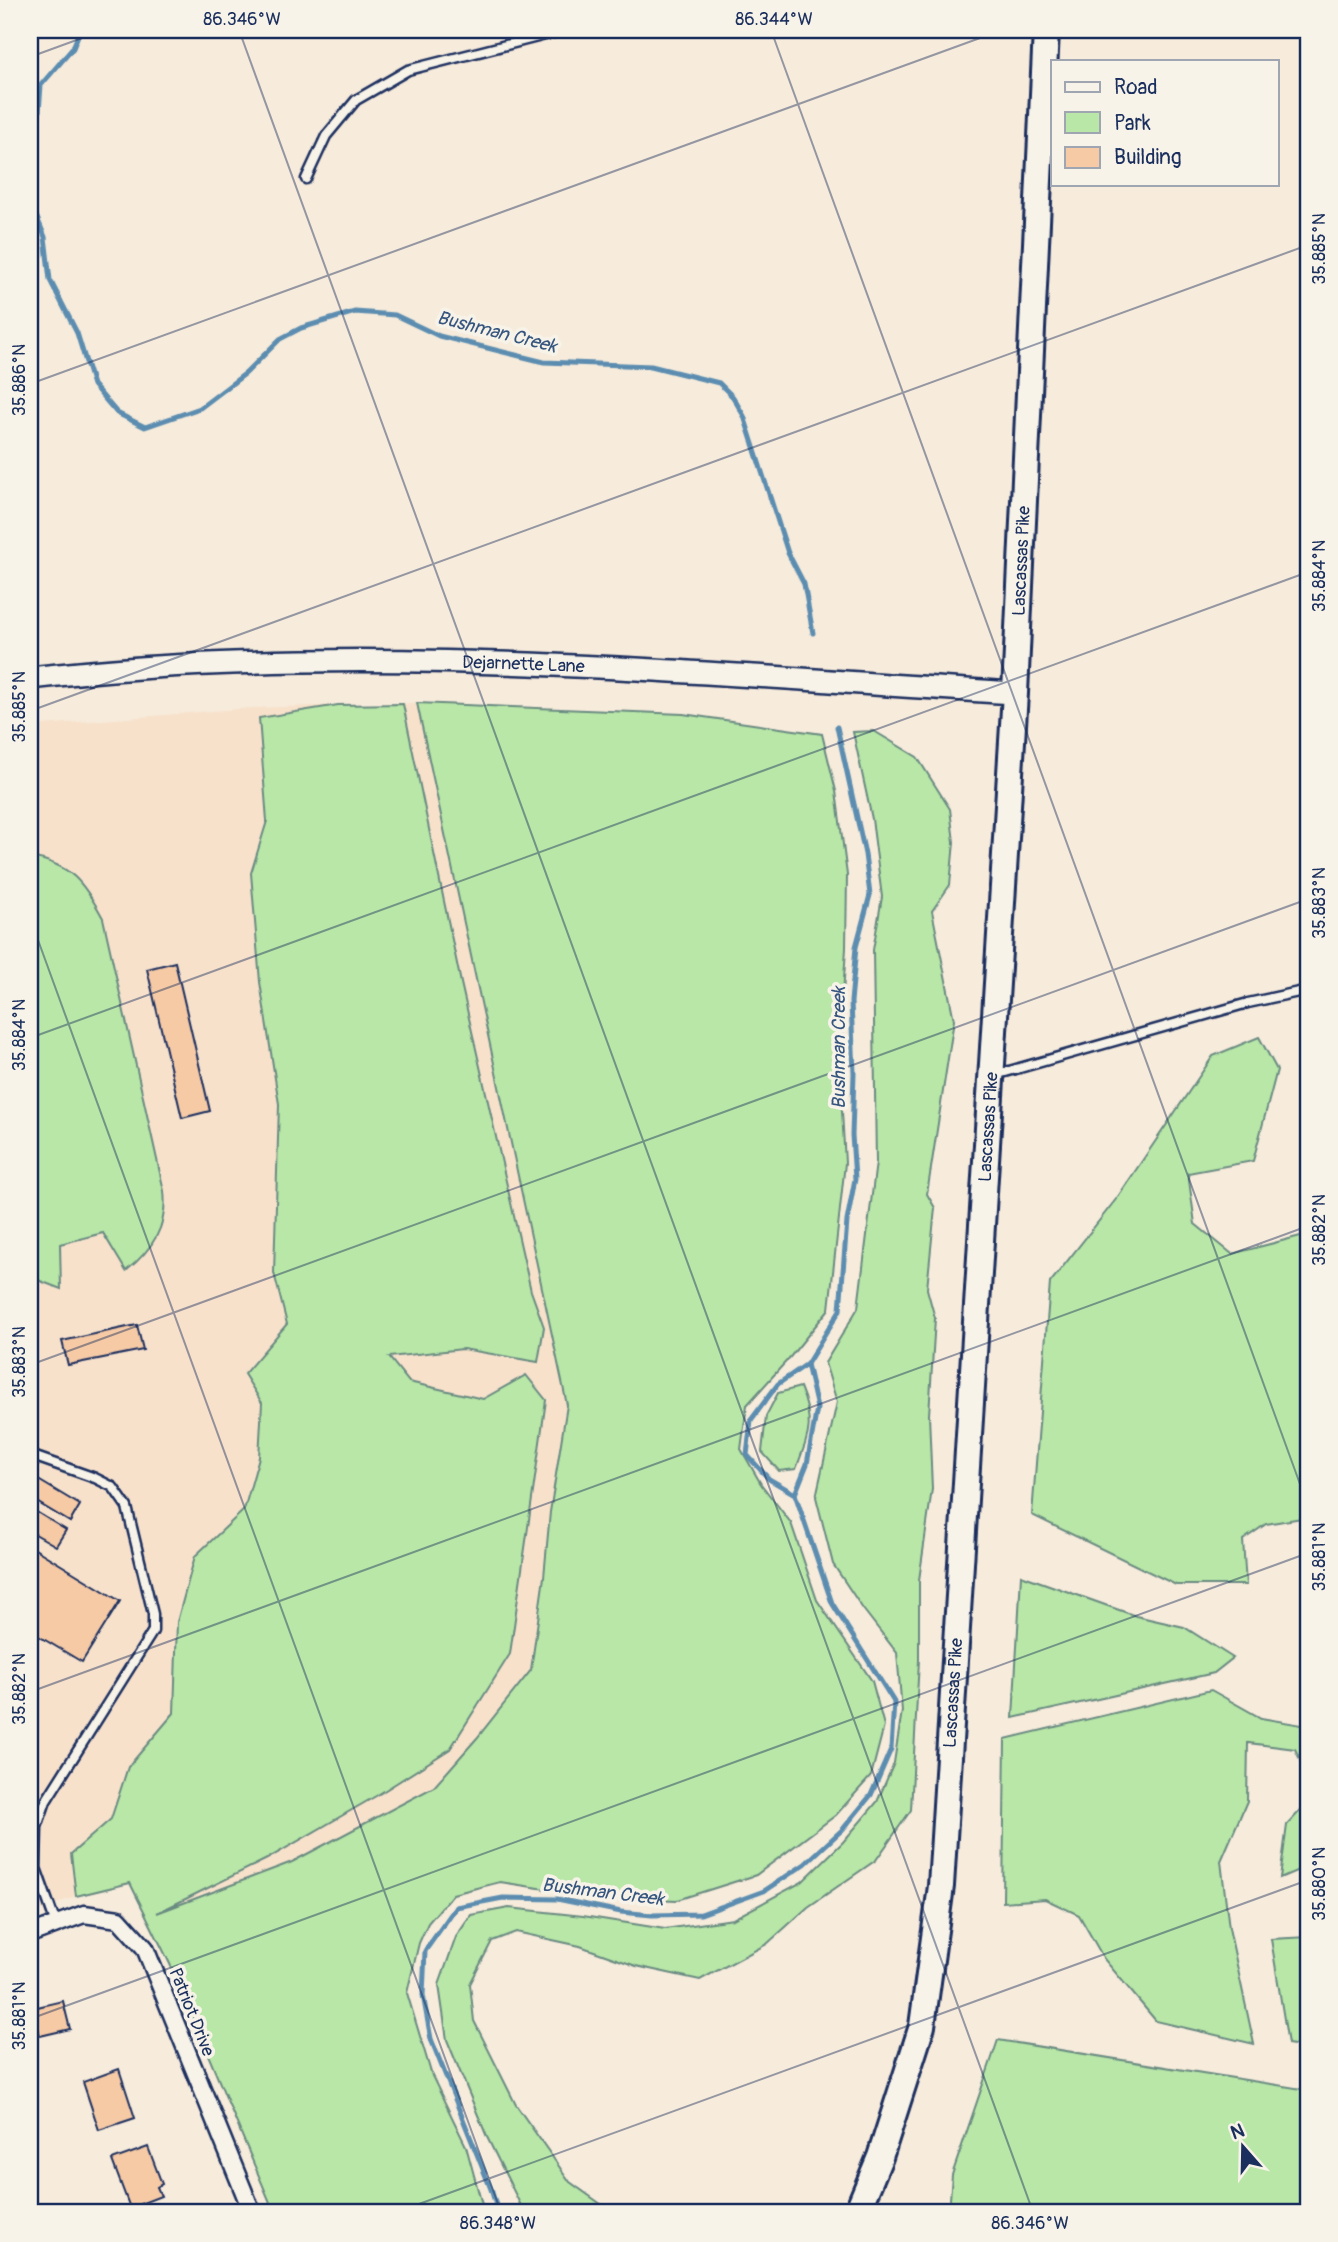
<svg xmlns="http://www.w3.org/2000/svg" width="1338" height="2242" viewBox="0 0 1338 2242" font-family="Pangolin,sans-serif">
<style>
.built{fill:#f7e1cb}
.green{fill:#b8e7a7;stroke:#6a8b82;stroke-width:2}
.lines{fill:none;stroke-linecap:round;stroke-linejoin:round}
.stream{stroke:#5b8db0;stroke-width:5}
.building{fill:#f6caa5;stroke:#1b2f5e;stroke-width:2}
.lane-casing{stroke:#1b2f5e;stroke-width:13}
.street-casing{stroke:#1b2f5e;stroke-width:21}
.secondary-casing{stroke:#1b2f5e;stroke-width:26}
.primary-casing{stroke:#1b2f5e;stroke-width:30}
.lane{stroke:#f7f3e8;stroke-width:8}
.street{stroke:#f7f3e8;stroke-width:16}
.secondary{stroke:#f7f3e8;stroke-width:21}
.primary{stroke:#f7f3e8;stroke-width:24}
.ticks{fill:none;stroke:#1b2f5e;stroke-width:2;stroke-opacity:0.45}
.labels{text-anchor:middle;stroke-width:7;stroke-linejoin:round;paint-order:stroke}
.street-label{font-size:18px;fill:#1b2f5e;stroke:#f7f3e8}
.water-label{font-size:19px;font-style:italic;fill:#365680;stroke:#f7f3e8}
.neatline{fill:none;stroke:#1b2f5e;stroke-width:2.5}
.ticks-label{font-size:18px;text-anchor:middle;fill:#1b2f5e}
</style>
<rect width="100%" height="100%" fill="#f7ebdb"/>
<filter id="ink" filterUnits="userSpaceOnUse"><feTurbulence type="fractalNoise" baseFrequency=".0143" numOctaves="2"/><feDisplacementMap in="SourceGraphic" scale="14" xChannelSelector="R" yChannelSelector="G"/><feConvolveMatrix kernelMatrix="1 2 1 2 8 2 1 2 1" color-interpolation-filters="sRGB"/></filter>
<g filter="url(#ink)">
<polygon class="built" points="417,703 575,1438 597,1897 500,1882 453,1894 428,1923 170,1964 130,1882 76,1896 30,1915 30,726 250,708"/>
<g class="green">
<polygon points="417,703 683,714 822,734 836,791 847,875 846,948 842,1010 841,1094 845,1163 829,1309 791,1356 747,1405 741,1449 761,1484 791,1523 817,1600 872,1681 884,1726 871,1776 836,1815 756,1875 677,1900 597,1897 500,1882 453,1894 428,1923 419,1943 407,1993 432,2076 466,2146 484,2212 274,2212 170,1964 130,1883 76,1896 71,1854 111,1819 128,1767 174,1713 177,1622 195,1556 244,1510 259,1457 262,1403 244,1374 287,1324 274,1273 279,1104 260,982 251,873 267,821 259,718 338,705 403,704 461,983 531,1291 544,1327 538,1362 463,1349 389,1357 409,1382 483,1399 526,1375 546,1400 510,1654 450,1749 376,1796 267,1859 157,1913 292,1862 434,1787 477,1738 531,1670 544,1577 550,1512 567,1405"/>
<polygon points="874,731 917,757 950,809 954,842 950,885 932,911 954,1020 927,1194 935,1208 927,1289 935,1318 929,1415 932,1489 919,1580 919,1660 911,1810 876,1860 808,1907 767,1944 700,1980 636,1966 580,1946 516,1932 492,1941 470,1984 474,2021 516,2105 570,2182 612,2212 524,2212 487,2137 447,2040 439,1985 456,1937 471,1915 509,1908 583,1916 665,1929 733,1919 802,1882 843,1842 877,1802 894,1763 902,1711 897,1653 863,1609 833,1564 816,1497 837,1402 825,1363 858,1308 876,1162 873,950 882,897 872,819 853,732"/>
<path d="M30 857C71 864 84 883 103 918L164 1191C168 1226 153 1249 126 1271L103 1233 60 1244 61 1289 30 1277Z"/>
<polygon points="1259,1037 1277,1070 1253,1161 1188,1173 1195,1224 1232,1254 1308,1234 1308,1517 1266,1524 1243,1540 1246,1585 1176,1585 1032,1515 1050,1283 1117,1198 1213,1056"/>
<path d="M800 1387C815 1423 809 1434 796 1469L779 1471 762 1452 766 1416 778 1393Z"/>
<polygon points="1021,1575 1136,1616 1184,1627 1233,1658 1214,1673 1013,1718"/>
<polygon points="1211,1690 1261,1718 1308,1726 1308,1776 1295,1749 1248,1743 1247,1801 1221,1861 1229,1928 1254,2044 1156,2021 1104,1959 1079,1915 1045,1899 1003,1902 1005,1739"/>
<polygon points="1308,1802 1308,1866 1280,1878 1287,1825"/>
<polygon points="1308,1937 1308,2047 1288,2044 1271,1939"/>
<polygon points="998,2040 1308,2090 1308,2212 949,2212 952,2175"/>
</g>
<g class="lines">
<g class="stream">
<polyline points="80,30 73,48 41,85 32,206 45,237 50,280 77,333 93,385 117,413 145,427 200,408 246,373 280,339 301,328 355,312 395,315 439,336 544,362 651,366 719,383 733,397 744,416 788,553 804,584 813,633"/>
<polyline points="795,1494 769,1479 747,1455 751,1420 778,1384 807,1364"/>
<polyline points="498,2212 491,2189 431,2039 423,1995 425,1951 456,1907 503,1898 557,1899 621,1912 652,1915 701,1914 764,1891 805,1864 843,1829 871,1795 891,1749 894,1702 832,1603 795,1494 807,1464 817,1408 807,1364 840,1310 847,1221 855,1179 852,1135 854,1073 851,1002 856,947 870,895 865,854 837,727"/>
</g>
</g>
<g class="building">
<polygon points="175,962 210,1111 182,1118 147,969"/>
<polygon points="137,1325 143,1350 68,1365 62,1341"/>
<polygon points="35,1478 80,1505 70,1522 30,1498 30,1487"/>
<polygon points="30,1508 66,1530 56,1546 30,1531"/>
<polygon points="30,1546 120,1601 82,1662 30,1631"/>
<polygon points="63,2001 70,2029 40,2036 33,2008"/>
<polygon points="119,2069 135,2118 99,2130 83,2082"/>
<polygon points="148,2147 162,2184 157,2187 161,2196 130,2208 112,2160"/>
</g>
<g class="lines">
<defs>
<g id="lane">
<polyline points="306,179 326,136 356,100 408,70 565,30"/>
<polyline points="995,1075 1248,1003 1308,990"/>
<polyline points="30,1455 95,1478 113,1487 127,1507 153,1614 153,1631 46,1801 37,1827 36,1868 56,1924"/>
</g>
<polyline id="street" points="30,1934 84,1914 119,1919 145,1948 252,2212"/>
<g id="secondary">
<path id="s1" d="M30 678C357 640 687 673 1015 693"/>
</g>
<g id="primary">
<path id="s2" d="M857 2212 880 2157 922 2026 941 1886 1015 693 1046 30"/>
</g>
</defs>
<use href="#lane" class="lane-casing"/>
<use href="#street" class="street-casing"/>
<use href="#secondary" class="secondary-casing"/>
<use href="#primary" class="primary-casing"/>
<use href="#lane" class="lane"/>
<use href="#street" class="street"/>
<use href="#secondary" class="secondary"/>
<use href="#primary" class="primary"/>
</g>
</g>
<path class="ticks" d="M239 30 1033 2212M771 30 1308 1506M1303 30 1308 44M30 57 104 30M30 384 1002 30M30 711 1308 245M30 918 501 2212M30 1038 1308 572M30 1365 1308 899M30 1692 1308 1226M30 2019 1308 1553M397 2212 1308 1880M1295 2212 1308 2207"/>
<g class="labels">
<g class="street-label">
<text dy="6" stroke="none"><textPath href="#s2" startOffset="1666">Lascassas Pike</textPath></text>
<text dy="6" stroke="none"><textPath href="#s1" startOffset="494">Dejarnette Lane</textPath></text>
<text dy="6" stroke="none"><textPath href="#s2" startOffset="1099">Lascassas Pike</textPath></text>
<text dy="6" stroke="none"><textPath href="#s2" startOffset="532">Lascassas Pike</textPath></text>
<text transform="translate(192 2012) rotate(68)" y="6">Patriot Drive</text>
</g>
<g class="water-label">
<text transform="translate(497 331) rotate(14)" y="7">Bushman Creek</text>
<text transform="translate(838 1048) rotate(-90)" y="7">Bushman Creek</text>
<text transform="translate(603 1891) rotate(7)" y="7">Bushman Creek</text>
</g>
</g>
<rect width="1338" height="2242" fill="none" stroke="#f7f3e8" stroke-width="77"/>
<rect x="1051" y="60" width="228" height="126" fill="#f7f3e8" stroke="#9fa5b1" stroke-width="2"/>
<rect x="1065" y="82" width="35" height="10" fill="#f7f3e8" stroke="#9fa5b1" stroke-width="2"/>
<text x="1114" y="94" font-size="21" fill="#1b2f5e">Road</text>
<rect x="1065" y="112" width="35" height="21" fill="#b8e7a7" stroke="#9fa5b1" stroke-width="2"/>
<text x="1114" y="130" font-size="21" fill="#1b2f5e">Park</text>
<rect x="1065" y="147" width="35" height="21" fill="#f6caa5" stroke="#9fa5b1" stroke-width="2"/>
<text x="1114" y="164" font-size="21" fill="#1b2f5e">Building</text>
<g transform="translate(1243 2147) rotate(340)" stroke="#f7f3e8" stroke-width="5" paint-order="stroke">
<path d="M0-5L12 26L0 18L-12 26Z" fill="#1b2f5e"/>
<text y="-10" font-size="19" font-weight="bold" text-anchor="middle" fill="#1b2f5e">N</text>
</g>
<rect x="38" y="38" width="1262" height="2166" class="neatline"/>
<g class="ticks-label">
<text x="242" y="25">86.346°W</text>
<text x="774" y="25">86.344°W</text>
<text transform="translate(1319 249) rotate(-90)" y="6">35.885°N</text>
<text transform="translate(19 380) rotate(-90)" y="6">35.886°N</text>
<text transform="translate(1319 576) rotate(-90)" y="6">35.884°N</text>
<text transform="translate(19 707) rotate(-90)" y="6">35.885°N</text>
<text transform="translate(1319 903) rotate(-90)" y="6">35.883°N</text>
<text transform="translate(19 1035) rotate(-90)" y="6">35.884°N</text>
<text transform="translate(1319 1230) rotate(-90)" y="6">35.882°N</text>
<text transform="translate(19 1362) rotate(-90)" y="6">35.883°N</text>
<text transform="translate(1319 1557) rotate(-90)" y="6">35.881°N</text>
<text transform="translate(19 1689) rotate(-90)" y="6">35.882°N</text>
<text transform="translate(1319 1884) rotate(-90)" y="6">35.880°N</text>
<text transform="translate(19 2016) rotate(-90)" y="6">35.881°N</text>
<text x="498" y="2229">86.348°W</text>
<text x="1030" y="2229">86.346°W</text>
</g>
</svg>
